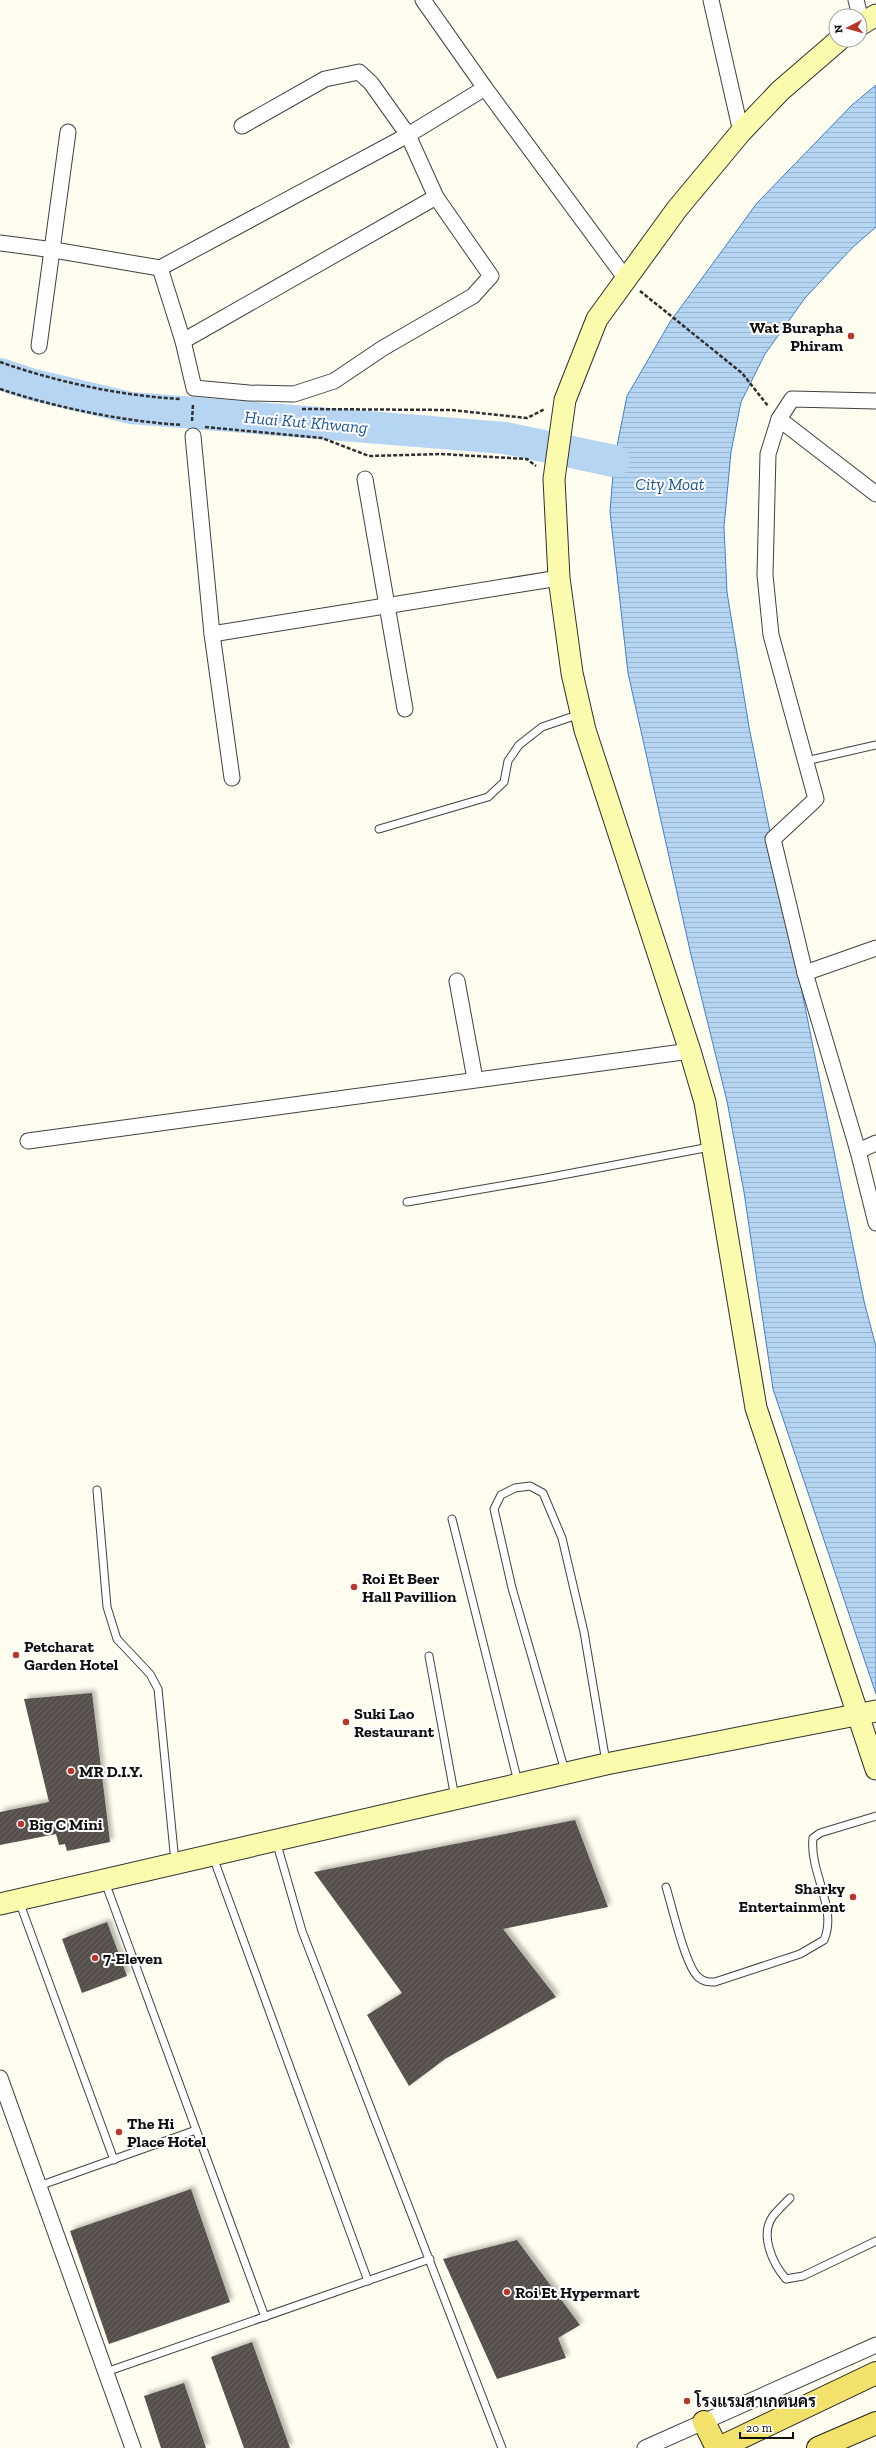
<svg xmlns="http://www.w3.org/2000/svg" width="876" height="2448" viewBox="0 0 876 2448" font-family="'Zilla Slab',Sarabun,serif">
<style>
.water{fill:url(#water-rules);stroke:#4181c7}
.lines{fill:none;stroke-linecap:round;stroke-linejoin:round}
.river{stroke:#b6d5f3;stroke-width:32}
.building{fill:url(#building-hatch);filter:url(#shadow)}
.lane-casing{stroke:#414141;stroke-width:9}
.street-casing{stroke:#414141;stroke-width:17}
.secondary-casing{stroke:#303030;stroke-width:23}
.primary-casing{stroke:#1f1f1f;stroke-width:24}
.path{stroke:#303030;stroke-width:2.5;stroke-dasharray:4 2;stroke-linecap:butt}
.lane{stroke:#fff;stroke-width:7}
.street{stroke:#fff;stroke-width:15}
.secondary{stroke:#fafbad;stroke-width:21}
.primary{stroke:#f2e26c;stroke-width:22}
.poi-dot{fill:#b8372c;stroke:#fff;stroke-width:1.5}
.labels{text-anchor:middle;stroke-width:4;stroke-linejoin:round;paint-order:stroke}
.poi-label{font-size:16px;font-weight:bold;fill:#0e0e0e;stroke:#fff;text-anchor:start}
.water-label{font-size:17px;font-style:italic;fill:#1d549a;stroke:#fff}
</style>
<defs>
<pattern id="water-rules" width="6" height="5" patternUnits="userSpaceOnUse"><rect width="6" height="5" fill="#b6d5f3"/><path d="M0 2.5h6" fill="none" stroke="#9bb6cf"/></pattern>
<pattern id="building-hatch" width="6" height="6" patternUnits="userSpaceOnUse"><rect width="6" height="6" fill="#56504b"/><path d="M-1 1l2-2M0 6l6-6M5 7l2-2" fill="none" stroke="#696561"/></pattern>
<filter id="shadow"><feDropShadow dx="3.5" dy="-3.5" stdDeviation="2" flood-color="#0004"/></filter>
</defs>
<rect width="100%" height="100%" fill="#fefdef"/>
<polygon class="water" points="876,85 876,227 853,247 805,298 765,354 741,402 731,452 724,527 727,592 749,727 864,1301 876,1347 876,1694 773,1389 744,1192 727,1101 691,955 628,673 610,512 614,461 627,396 670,322 757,203 852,105"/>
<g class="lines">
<polyline class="river" points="0,374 30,384 131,408 505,438 614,461"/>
</g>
<g class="building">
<polygon points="92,1693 110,1842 67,1851 65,1844 59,1845 56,1834 0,1845 0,1812 49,1802 24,1699"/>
<polygon points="575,1820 608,1907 503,1929 556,1997 445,2059 409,2086 367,2015 402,1993 314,1872"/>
<polygon points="107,1922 127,1976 82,1993 62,1939"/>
<polygon points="191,2189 230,2302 109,2344 70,2231"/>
<polygon points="517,2240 580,2325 558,2338 566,2358 497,2379 443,2259"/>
<polygon points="252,2342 290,2448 244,2448 211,2357"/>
<polygon points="184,2383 206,2448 161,2448 144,2396"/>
</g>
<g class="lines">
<defs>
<g id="lane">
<polyline points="806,761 876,745"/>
<polyline points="379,829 488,797 504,782 508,761 519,745 542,727 580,714"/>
<polyline points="407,1202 546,1178 710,1147"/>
<polyline points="97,1490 107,1607 117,1639 150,1674 158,1689 175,1862"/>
<polyline points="452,1519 518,1782"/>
<polyline points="429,1656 455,1798"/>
<polyline points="565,1771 512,1588 494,1509 501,1495 515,1488 530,1486 543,1493 562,1538 584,1632 606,1762"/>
<polyline points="276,1841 302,1931 502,2448"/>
<polyline points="213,1857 368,2281"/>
<polyline points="105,1882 265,2317"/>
<path d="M666 1887C672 1906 685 1965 698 1977 704 1982 708 1982 715 1982L800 1954 824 1940C838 1908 809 1872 813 1838L820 1833 876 1816"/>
<polyline points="19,1901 114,2160"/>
<polyline points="39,2186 196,2130"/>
<path d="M790 2198C784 2204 778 2210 773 2216 759 2235 773 2264 786 2279L803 2276 876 2241"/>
<polyline points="106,2372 430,2259"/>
</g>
<g id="street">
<polyline points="423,0 485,88 626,279"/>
<polyline points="711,0 741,132"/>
<polyline points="856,0 860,16"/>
<polyline points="0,243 54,250 160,268 408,135 485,88"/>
<polyline points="160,268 183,341 194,388 249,393 294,394 334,381 383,348 473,296 491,276 436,197 408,135 371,83 359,72 325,79 242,126"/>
<polyline points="183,341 436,197"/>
<polyline points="39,346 68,132"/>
<polyline points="876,401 792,399 779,419 768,454 765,575 771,635 816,799 773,839 805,973 858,1151 876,1223"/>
<polyline points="779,419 876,494"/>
<polyline points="193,436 212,634 232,778"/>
<polyline points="365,479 405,709"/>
<polyline points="212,634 559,578"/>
<polyline points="805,973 876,948"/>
<polyline points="457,981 475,1079"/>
<polyline points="28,1141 690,1051"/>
<polyline points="858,1151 876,1143"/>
<polyline points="0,2078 133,2448"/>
<polyline points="645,2448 876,2345"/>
</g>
<g id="secondary">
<polyline points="860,25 876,15"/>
<polyline points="839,40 780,91 741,132 677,209 597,319 565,400 554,479 559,578 572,673 585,730 690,1051 705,1102 756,1408 876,1769"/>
<polyline points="0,1904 606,1764 876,1711"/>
</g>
<g id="primary">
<polyline points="704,2422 717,2448"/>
<polyline points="719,2448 876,2373"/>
<polyline points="818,2448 876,2423"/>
</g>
</defs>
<use href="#lane" class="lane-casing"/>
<use href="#street" class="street-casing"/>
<use href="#secondary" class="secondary-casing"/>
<use href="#primary" class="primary-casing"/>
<g class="path">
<polyline points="640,291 742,373 768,406"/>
<path d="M0 362C57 382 121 396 181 399"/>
<path d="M0 389C58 408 121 421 182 425"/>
<polyline points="302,409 451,410 527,418 545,409"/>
<polyline points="192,421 193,404"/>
<polyline points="205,427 322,438 369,456 441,454 527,459 536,466"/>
</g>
<use href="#lane" class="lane"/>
<use href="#street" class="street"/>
<use href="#secondary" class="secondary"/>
<use href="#primary" class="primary"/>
</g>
<g class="poi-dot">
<circle cx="851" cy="336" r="4"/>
<circle cx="354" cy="1587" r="4"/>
<circle cx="16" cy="1655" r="4"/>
<circle cx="346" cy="1722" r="4"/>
<circle cx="71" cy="1771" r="4"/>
<circle cx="21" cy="1824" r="4"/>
<circle cx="853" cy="1897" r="4"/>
<circle cx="95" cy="1958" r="4"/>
<circle cx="119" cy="2132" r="4"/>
<circle cx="507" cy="2292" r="4"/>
<circle cx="687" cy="2401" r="4"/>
</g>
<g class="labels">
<g class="poi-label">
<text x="843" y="333" text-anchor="end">Wat Burapha<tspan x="843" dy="18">Phiram</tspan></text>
<text x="362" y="1584">Roi Et Beer<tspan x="362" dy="18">Hall Pavillion</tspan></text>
<text x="24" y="1652">Petcharat<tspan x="24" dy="18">Garden Hotel</tspan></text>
<text x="354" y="1719">Suki Lao<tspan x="354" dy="18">Restaurant</tspan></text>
<text x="79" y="1777">MR D.I.Y.</text>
<text x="29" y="1830">Big C Mini</text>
<text x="845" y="1894" text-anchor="end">Sharky<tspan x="845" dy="18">Entertainment</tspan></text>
<text x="103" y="1964">7-Eleven</text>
<text x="127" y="2129">The Hi<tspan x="127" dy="18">Place Hotel</tspan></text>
<text x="515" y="2298">Roi Et Hypermart</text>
<text x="695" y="2407">โรงแรมสาเกตนคร</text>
</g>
<g class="water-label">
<text transform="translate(306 422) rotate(5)" y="6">Huai Kut Khwang</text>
<text x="670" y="490">City Moat</text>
</g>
</g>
<g transform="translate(848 28) rotate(264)"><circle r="19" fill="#ffffff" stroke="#9f9f9f"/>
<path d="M0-3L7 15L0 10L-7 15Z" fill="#b8372c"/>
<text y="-6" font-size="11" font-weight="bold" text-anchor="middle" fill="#0e0e0e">N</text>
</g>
<path d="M740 2432v6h53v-6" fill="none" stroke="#0e0e0e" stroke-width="2"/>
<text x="746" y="2432" font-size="12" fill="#0e0e0e" stroke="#ffffff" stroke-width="3" paint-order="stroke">20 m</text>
</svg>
